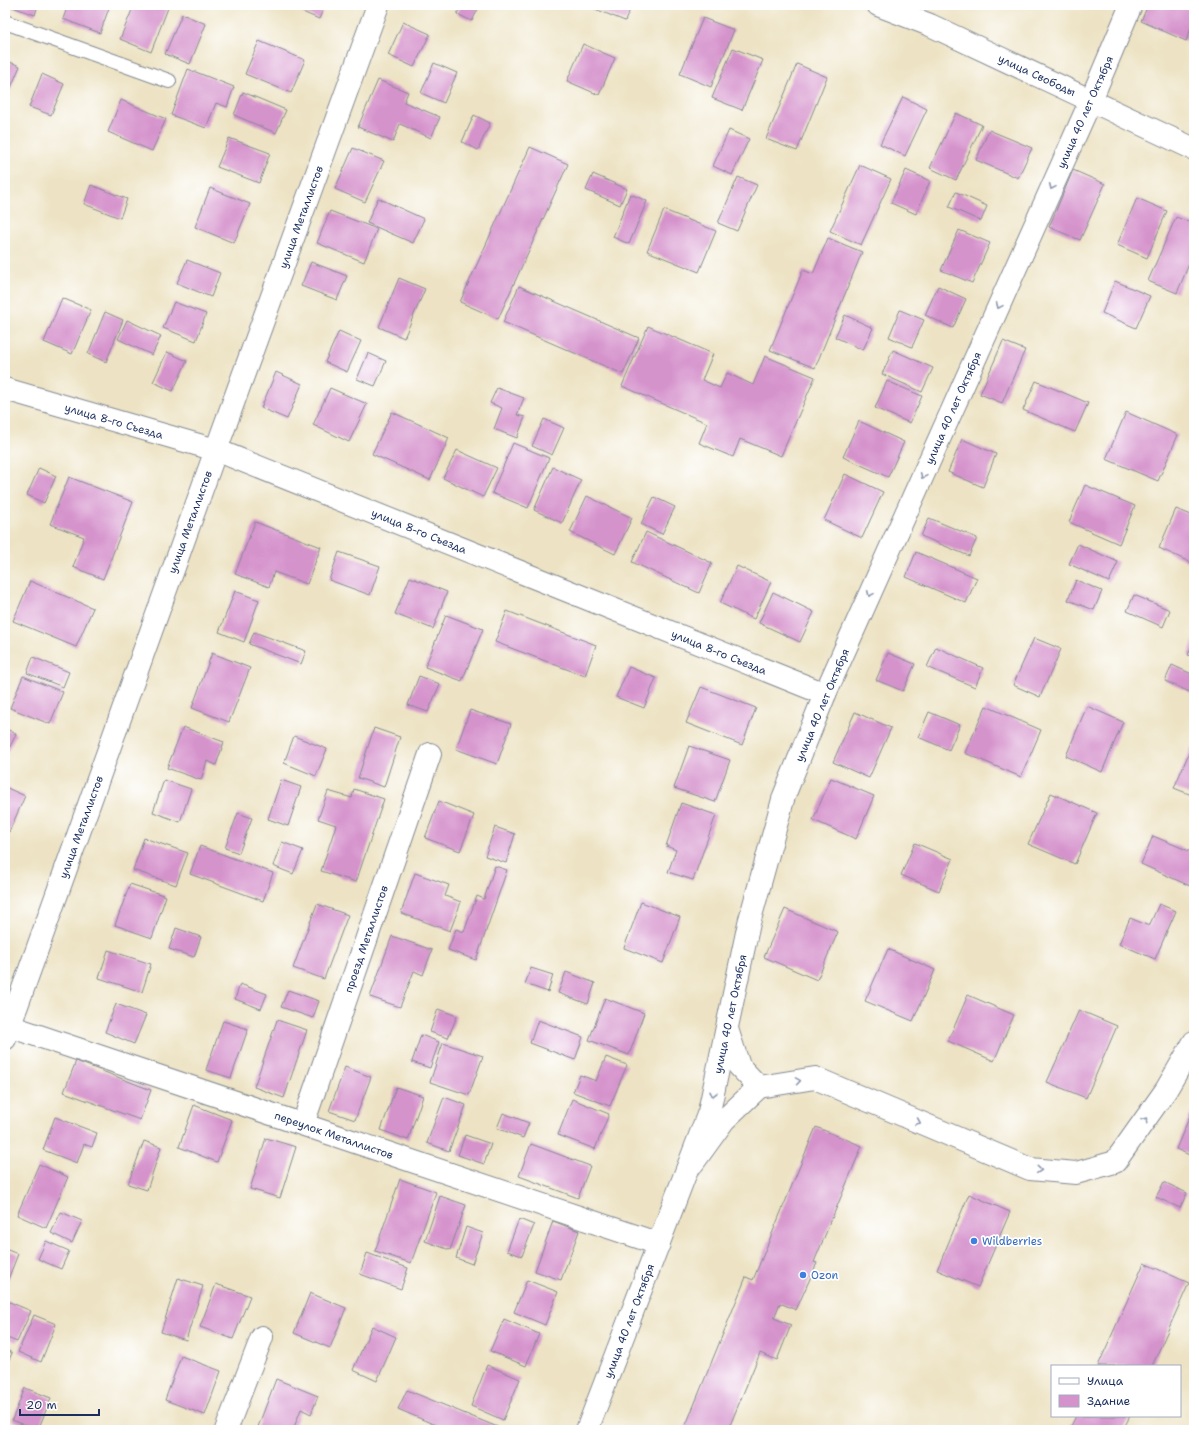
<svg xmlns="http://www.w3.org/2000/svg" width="1199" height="1435" viewBox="0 0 1199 1435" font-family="'Shantell Sans',sans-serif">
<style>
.building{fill:#d593cc}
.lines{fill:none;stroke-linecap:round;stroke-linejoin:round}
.service-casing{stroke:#848991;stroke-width:16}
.minor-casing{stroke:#848991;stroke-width:24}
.tertiary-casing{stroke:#848991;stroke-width:24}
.service{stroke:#fff;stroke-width:14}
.minor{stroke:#fff;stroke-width:22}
.tertiary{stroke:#fff;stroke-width:22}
.oneway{stroke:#8d97ae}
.shop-dot{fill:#3f7fe0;stroke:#fff;stroke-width:1.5}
.labels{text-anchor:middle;stroke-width:3.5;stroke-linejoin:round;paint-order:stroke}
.street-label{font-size:11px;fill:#1b2f5e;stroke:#fff}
.shop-label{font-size:11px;fill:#366cbe;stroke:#fff;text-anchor:start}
</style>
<rect width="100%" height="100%" fill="#fff"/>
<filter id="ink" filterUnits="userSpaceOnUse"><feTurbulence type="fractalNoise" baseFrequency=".025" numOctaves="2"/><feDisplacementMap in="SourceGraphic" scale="8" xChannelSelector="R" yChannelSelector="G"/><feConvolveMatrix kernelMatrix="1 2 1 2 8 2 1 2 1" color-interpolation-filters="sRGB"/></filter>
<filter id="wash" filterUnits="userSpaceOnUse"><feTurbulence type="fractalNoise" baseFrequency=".012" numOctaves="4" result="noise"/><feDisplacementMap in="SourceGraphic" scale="16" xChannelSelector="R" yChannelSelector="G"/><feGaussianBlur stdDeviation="0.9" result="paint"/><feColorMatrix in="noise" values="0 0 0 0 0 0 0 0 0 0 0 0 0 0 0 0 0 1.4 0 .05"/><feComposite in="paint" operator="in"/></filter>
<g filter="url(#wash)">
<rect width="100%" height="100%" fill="#ede3c4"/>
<g id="blocks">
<g class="building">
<polygon points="7,5 38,5 35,15"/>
<polygon points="68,5 110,5 100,33 63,19"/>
<polygon points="134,5 160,5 168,8 151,52 120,39"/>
<polygon points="303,5 325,5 319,19 300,11"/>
<polygon points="461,5 480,5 472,21 457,14"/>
<polygon points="585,5 632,5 625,21"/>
<polygon points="1148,5 1194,5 1194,21 1186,41 1141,21"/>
<polygon points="182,14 206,24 190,64 165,54"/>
<polygon points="703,18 734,30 711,87 680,74"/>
<polygon points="403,22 430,34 414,67 388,55"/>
<polygon points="259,41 305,60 291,93 245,74"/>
<polygon points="583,44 615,58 599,95 567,81"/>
<polygon points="733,48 763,60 742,110 712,98"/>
<polygon points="5,60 20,66 5,102"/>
<polygon points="434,63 457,73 444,103 421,93"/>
<polygon points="797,64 827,77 797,151 766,139"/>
<polygon points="188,69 234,87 227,107 216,103 206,128 171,115"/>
<polygon points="42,74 64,84 51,115 29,107"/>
<polygon points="378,80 408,92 404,102 440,117 431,138 400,124 393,142 358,127"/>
<polygon points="243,92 286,110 276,133 234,115"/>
<polygon points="903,97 927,109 905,156 880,144"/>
<polygon points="121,100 166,119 152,151 108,132"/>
<polygon points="956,113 982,125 956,180 930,168"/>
<polygon points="474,115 490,123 478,150 462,142"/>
<polygon points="729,130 749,139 732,175 713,166"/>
<polygon points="989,130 1032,148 1018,178 976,160"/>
<polygon points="229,138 270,153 259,183 217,167"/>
<polygon points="530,147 568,164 498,319 460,302"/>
<polygon points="353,148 384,161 365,202 335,189"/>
<polygon points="860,165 891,179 861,245 830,231"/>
<polygon points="906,170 930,181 916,214 891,203"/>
<polygon points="1073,170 1105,184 1080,240 1049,227"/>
<polygon points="593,174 627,189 620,205 586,190"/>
<polygon points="738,177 757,185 737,231 718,223"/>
<polygon points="91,185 127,199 120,218 84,204"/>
<polygon points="210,188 250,204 234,243 195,227"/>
<polygon points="956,192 987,206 981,221 949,207"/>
<polygon points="630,194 647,201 629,244 613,237"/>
<polygon points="378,198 424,219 413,243 367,223"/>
<polygon points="1137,198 1167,211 1147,258 1117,245"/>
<polygon points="664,210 716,231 699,272 647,251"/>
<polygon points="330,211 377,229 364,262 317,243"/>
<polygon points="1176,217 1194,224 1194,252 1177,293 1148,281"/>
<polygon points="959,230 990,243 972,283 941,270"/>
<polygon points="828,238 862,252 815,368 770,350 803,270 813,274"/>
<polygon points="187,260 220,273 211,297 177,283"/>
<polygon points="311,262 347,276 337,300 301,286"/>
<polygon points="399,278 425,289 404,338 379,327"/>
<polygon points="1115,281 1150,296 1136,328 1102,313"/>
<polygon points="519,286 639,338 623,374 503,322"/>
<polygon points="938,286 966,299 953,328 925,315"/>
<polygon points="1194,294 1194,305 1190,304"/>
<polygon points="62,298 91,310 72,354 44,342"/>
<polygon points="174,302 206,314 196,341 163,328"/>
<polygon points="900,310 924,320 912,347 889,337"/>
<polygon points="105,312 123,320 106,362 88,354"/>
<polygon points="845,315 873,328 863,350 835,337"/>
<polygon points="127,320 161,336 152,355 118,339"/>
<polygon points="648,326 713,354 702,380 720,388 727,373 753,385 765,356 815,377 781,456 740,439 733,457 699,443 707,423 622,386"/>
<polygon points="339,331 361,341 347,372 325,362"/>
<polygon points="1003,341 1025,350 1002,403 980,394"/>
<polygon points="893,350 933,368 922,392 882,374"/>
<polygon points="167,352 187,361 173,391 153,382"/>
<polygon points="368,353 386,361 375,386 357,379"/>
<polygon points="276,372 302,384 287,419 261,408"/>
<polygon points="887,381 922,396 910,423 875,408"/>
<polygon points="1036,381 1088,403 1075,432 1023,410"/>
<polygon points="330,388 367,404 349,442 313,425"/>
<polygon points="497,388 524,398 517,415 525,417 517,438 494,429 502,408 490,403"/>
<polygon points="392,412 449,438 430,480 372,454"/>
<polygon points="1126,412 1178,435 1158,481 1106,459"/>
<polygon points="544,419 564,428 552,455 532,446"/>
<polygon points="859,421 904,442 888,477 843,457"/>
<polygon points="962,439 996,454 983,487 948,472"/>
<polygon points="513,443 549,458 528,508 492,493"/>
<polygon points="457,450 497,468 483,497 443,478"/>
<polygon points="553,467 581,480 562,523 534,510"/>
<polygon points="39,468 56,476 44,503 27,495"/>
<polygon points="845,474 883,492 862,538 824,520"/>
<polygon points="69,477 133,502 103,579 73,567 84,537 50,524"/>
<polygon points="1085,485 1135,506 1119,544 1069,522"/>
<polygon points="587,496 632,518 615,554 570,532"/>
<polygon points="654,497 675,507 662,534 641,524"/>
<polygon points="1176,509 1194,516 1194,564 1159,548"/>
<polygon points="929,518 977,538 969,556 921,536"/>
<polygon points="255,522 321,547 307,584 274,572 269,587 235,574"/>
<polygon points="646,532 712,563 699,593 632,562"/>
<polygon points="1078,544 1118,562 1109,582 1069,564"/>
<polygon points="339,552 380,566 370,595 329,580"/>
<polygon points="916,552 977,578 966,603 906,577"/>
<polygon points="737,566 771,582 754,619 720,603"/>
<polygon points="410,577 447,592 433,629 395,614"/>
<polygon points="1076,580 1102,591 1094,610 1068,600"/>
<polygon points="30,581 93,608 76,647 13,621"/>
<polygon points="235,591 259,600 244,642 219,632"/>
<polygon points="773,592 814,612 800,642 759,623"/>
<polygon points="1134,595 1170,610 1163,627 1127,611"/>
<polygon points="507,611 596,645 585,676 495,642"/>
<polygon points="446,615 483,629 462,681 425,667"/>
<polygon points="254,632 306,651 301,664 249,644"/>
<polygon points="1034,638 1061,649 1040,697 1013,685"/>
<polygon points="1194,640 1194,657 1188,655"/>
<polygon points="936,647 983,668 975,687 927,667"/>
<polygon points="212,653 250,668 229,722 192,708"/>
<polygon points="888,653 915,664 903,691 876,680"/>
<polygon points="33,657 69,672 63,687 27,673"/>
<polygon points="1172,665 1194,675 1194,694 1165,681"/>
<polygon points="629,667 656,678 644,708 616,697"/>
<polygon points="23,676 63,692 50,724 10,708"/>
<polygon points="419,676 440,684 428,712 408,705"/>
<polygon points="701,687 756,708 742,745 686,723"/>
<polygon points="986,706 1041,730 1021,777 965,753"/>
<polygon points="1087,706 1123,722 1102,772 1066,756"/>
<polygon points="470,710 511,724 497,764 456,749"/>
<polygon points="855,712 891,728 869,778 833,762"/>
<polygon points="929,712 960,725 949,750 918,737"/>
<polygon points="183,727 224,742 216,765 207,761 201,780 167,768"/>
<polygon points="5,728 16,734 5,757"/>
<polygon points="374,728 400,737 384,787 358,778"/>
<polygon points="294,736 327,749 316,776 284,763"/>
<polygon points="689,746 730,760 715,802 674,788"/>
<polygon points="1192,746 1194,747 1194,796 1174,788"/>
<polygon points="831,778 874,796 856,839 813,820"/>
<polygon points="164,780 191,789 180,822 153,812"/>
<polygon points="281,780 301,787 288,826 268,819"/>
<polygon points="5,787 25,796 9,832 5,830"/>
<polygon points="354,789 384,799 356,882 321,871 336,825 318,819 328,791 352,798"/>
<polygon points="1051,793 1097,813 1075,864 1028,844"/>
<polygon points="439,801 474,815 460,851 425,838"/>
<polygon points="681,803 716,815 693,880 668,872 676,850 666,846"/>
<polygon points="238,813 252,818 239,853 225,848"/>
<polygon points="495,827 515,834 506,863 485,856"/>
<polygon points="1153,836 1194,853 1194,877 1190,886 1141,864"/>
<polygon points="144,838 188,853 176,885 133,870"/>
<polygon points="282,842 303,850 293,874 273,866"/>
<polygon points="915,843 953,859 939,891 901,875"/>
<polygon points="200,846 273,873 263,901 190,874"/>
<polygon points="495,866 507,870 476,960 448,950 456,929 464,932 477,896 484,899"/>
<polygon points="415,873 449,885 445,896 461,902 450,931 401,913"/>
<polygon points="130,884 166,896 152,938 115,925"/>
<polygon points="641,902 680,917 663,963 624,948"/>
<polygon points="317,904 348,915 324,979 293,968"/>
<polygon points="1159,904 1176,911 1155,959 1119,944 1130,918 1149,926"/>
<polygon points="785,909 838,932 817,980 764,957"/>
<polygon points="176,928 201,937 194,957 169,949"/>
<polygon points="392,936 432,950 423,975 414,971 400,1007 370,997"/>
<polygon points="888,949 935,970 913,1021 865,1001"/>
<polygon points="108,950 151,964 142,992 99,978"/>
<polygon points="531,968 553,975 548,992 525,984"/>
<polygon points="566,972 595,983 588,1004 558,993"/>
<polygon points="240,984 267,994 261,1009 235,999"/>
<polygon points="288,990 319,1001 313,1018 281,1007"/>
<polygon points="968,995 1014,1015 994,1061 948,1041"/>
<polygon points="605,998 644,1013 629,1055 589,1040"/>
<polygon points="116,1004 146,1015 134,1044 105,1032"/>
<polygon points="438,1009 457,1016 448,1038 430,1032"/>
<polygon points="1079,1010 1117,1026 1086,1098 1047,1082"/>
<polygon points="277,1020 307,1030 284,1098 254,1087"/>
<polygon points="538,1020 583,1037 575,1060 530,1043"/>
<polygon points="223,1021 248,1029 231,1078 206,1070"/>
<polygon points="421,1035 439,1042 430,1068 412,1062"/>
<polygon points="443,1043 483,1056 469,1095 430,1082"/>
<polygon points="606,1057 627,1065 610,1106 573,1092 580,1075 596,1081"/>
<polygon points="76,1061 151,1090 140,1120 64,1092"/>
<polygon points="345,1067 371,1077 355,1120 329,1111"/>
<polygon points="396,1087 423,1096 408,1140 381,1130"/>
<polygon points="444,1097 466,1105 449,1151 427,1143"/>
<polygon points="572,1099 609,1114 595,1149 558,1135"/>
<polygon points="194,1105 232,1120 217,1162 179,1147"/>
<polygon points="1192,1111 1194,1112 1194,1157 1176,1149"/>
<polygon points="503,1113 529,1123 523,1138 497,1128"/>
<polygon points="55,1117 97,1133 92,1147 84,1144 77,1163 43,1150"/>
<polygon points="816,1127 862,1146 814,1262 817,1263 796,1310 780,1303 774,1318 791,1325 777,1360 760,1353 728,1430 684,1430 746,1277 753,1280"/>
<polygon points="465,1135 491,1144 484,1164 458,1155"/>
<polygon points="266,1138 296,1147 280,1198 250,1189"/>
<polygon points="144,1141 161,1147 147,1190 128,1184"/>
<polygon points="531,1144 590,1166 578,1198 519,1176"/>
<polygon points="39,1164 68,1177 46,1228 17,1215"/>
<polygon points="400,1179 436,1192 411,1263 375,1251"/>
<polygon points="1164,1182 1187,1193 1180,1208 1156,1197"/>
<polygon points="969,1194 1010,1212 978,1287 937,1270"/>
<polygon points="440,1196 466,1205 450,1250 425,1241"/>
<polygon points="61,1212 82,1221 72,1243 51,1233"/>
<polygon points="519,1219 534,1225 522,1256 507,1251"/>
<polygon points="553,1221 579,1231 561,1280 535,1271"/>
<polygon points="466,1227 483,1233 472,1264 456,1258"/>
<polygon points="46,1241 69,1251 61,1269 38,1259"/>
<polygon points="5,1249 18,1254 5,1287"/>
<polygon points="367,1253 408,1268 401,1289 360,1274"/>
<polygon points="1144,1263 1189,1283 1152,1366 1098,1366"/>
<polygon points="178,1278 203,1286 186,1340 161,1332"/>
<polygon points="527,1280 558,1292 545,1325 514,1312"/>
<polygon points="216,1284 250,1296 233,1339 200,1327"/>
<polygon points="310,1293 346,1308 330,1348 294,1333"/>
<polygon points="5,1300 31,1311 17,1342 5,1337"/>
<polygon points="34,1315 56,1324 41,1362 18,1352"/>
<polygon points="504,1319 539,1334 526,1366 490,1351"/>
<polygon points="372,1326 396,1337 377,1381 353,1370"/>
<polygon points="5,1349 12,1353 5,1369"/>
<polygon points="181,1356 221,1371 205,1415 165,1400"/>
<polygon points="487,1365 520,1379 503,1420 471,1406"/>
<polygon points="276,1379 318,1396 311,1414 301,1409 293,1430 265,1430 258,1427"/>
<polygon points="25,1388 51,1398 38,1430 12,1420"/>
<polygon points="407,1390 500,1428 499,1430 439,1430 440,1427 398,1409"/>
<polygon points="1076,1416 1130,1416 1123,1430 1069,1430"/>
</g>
</g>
</g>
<g filter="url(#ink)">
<use href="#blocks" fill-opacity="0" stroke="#848991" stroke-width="1"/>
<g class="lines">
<defs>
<polyline id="service" points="5,22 169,81"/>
<g id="minor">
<polyline points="5,389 216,450 825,694"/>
<polyline points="9,1026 659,1244"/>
<polyline points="727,1029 739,1066 759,1087"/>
<polyline points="5,1039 216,450 378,5"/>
<polyline points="303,1124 430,754"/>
<polyline points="693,1163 724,1120 759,1087 815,1078 1030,1169 1076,1173 1115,1162 1166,1090 1194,1042"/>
<polyline points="226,1430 262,1337"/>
</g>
<g id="tertiary">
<polyline points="878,5 930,25 1194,149"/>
<polyline points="587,1430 709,1112 749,923 784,796 825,694 1091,100 1131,5"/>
</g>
</defs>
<use href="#service" class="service-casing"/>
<use href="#minor" class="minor-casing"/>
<use href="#tertiary" class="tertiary-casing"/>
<use href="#service" class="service"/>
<use href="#minor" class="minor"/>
<use href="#tertiary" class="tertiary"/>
</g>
<defs><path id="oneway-chevron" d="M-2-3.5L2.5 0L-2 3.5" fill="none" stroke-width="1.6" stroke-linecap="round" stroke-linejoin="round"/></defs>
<g class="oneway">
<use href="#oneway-chevron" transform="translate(1052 187) rotate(114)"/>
<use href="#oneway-chevron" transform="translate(999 306) rotate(114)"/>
<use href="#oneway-chevron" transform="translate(923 476) rotate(114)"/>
<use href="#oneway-chevron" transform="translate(870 594) rotate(114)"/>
<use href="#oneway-chevron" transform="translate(798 1081) rotate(-9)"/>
<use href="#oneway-chevron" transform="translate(713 1094) rotate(102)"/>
<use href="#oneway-chevron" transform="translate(1145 1120) rotate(-55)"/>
<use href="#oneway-chevron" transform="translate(918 1122) rotate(23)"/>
<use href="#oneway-chevron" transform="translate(1039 1170) rotate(5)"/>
</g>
</g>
<g class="shop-dot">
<circle cx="974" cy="1241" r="4"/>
<circle cx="803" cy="1275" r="4"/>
</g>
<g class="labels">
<g class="street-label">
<text transform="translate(1037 75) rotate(25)" y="4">улица Свободы</text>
<text transform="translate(1085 112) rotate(-66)" y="4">улица 40 лет Октября</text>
<text transform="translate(301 217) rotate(-70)" y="4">улица Металлистов</text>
<text transform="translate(953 408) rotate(-66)" y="4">улица 40 лет Октября</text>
<text transform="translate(114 421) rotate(16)" y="4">улица 8-го Съезда</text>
<text transform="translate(190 522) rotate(-70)" y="4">улица Металлистов</text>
<text transform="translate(419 531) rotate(22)" y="4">улица 8-го Съезда</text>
<text transform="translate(719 652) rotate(22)" y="4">улица 8-го Съезда</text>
<text transform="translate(822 705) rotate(-67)" y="4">улица 40 лет Октября</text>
<text transform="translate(81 827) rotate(-70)" y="4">улица Металлистов</text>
<text transform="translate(366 939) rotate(-71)" y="4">проезд Металлистов</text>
<text transform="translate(730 1014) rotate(-78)" y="4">улица 40 лет Октября</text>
<text transform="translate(334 1135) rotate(19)" y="4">переулок Металлистов</text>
<text transform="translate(629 1321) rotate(-69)" y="4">улица 40 лет Октября</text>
</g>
<g class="shop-label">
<text x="982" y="1245">Wildberries</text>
<text x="811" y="1279">Ozon</text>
</g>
</g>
<rect width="1199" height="1435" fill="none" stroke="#fff" stroke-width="20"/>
<rect x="1051" y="1365" width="130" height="52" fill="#ffffff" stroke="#a4acbf"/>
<rect x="1059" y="1378" width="20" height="6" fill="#ffffff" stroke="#a4acbf"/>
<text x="1087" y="1385" font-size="12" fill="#1b2f5e">Улица</text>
<rect x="1059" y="1395" width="20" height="12" fill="#d593cc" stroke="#a4acbf"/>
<text x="1087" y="1405" font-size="12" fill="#1b2f5e">Здание</text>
<path d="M20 1409v6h79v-6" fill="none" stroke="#1b2f5e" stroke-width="2"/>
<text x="26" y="1409" font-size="12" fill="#1b2f5e" stroke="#ffffff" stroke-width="3" paint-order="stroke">20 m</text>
</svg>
